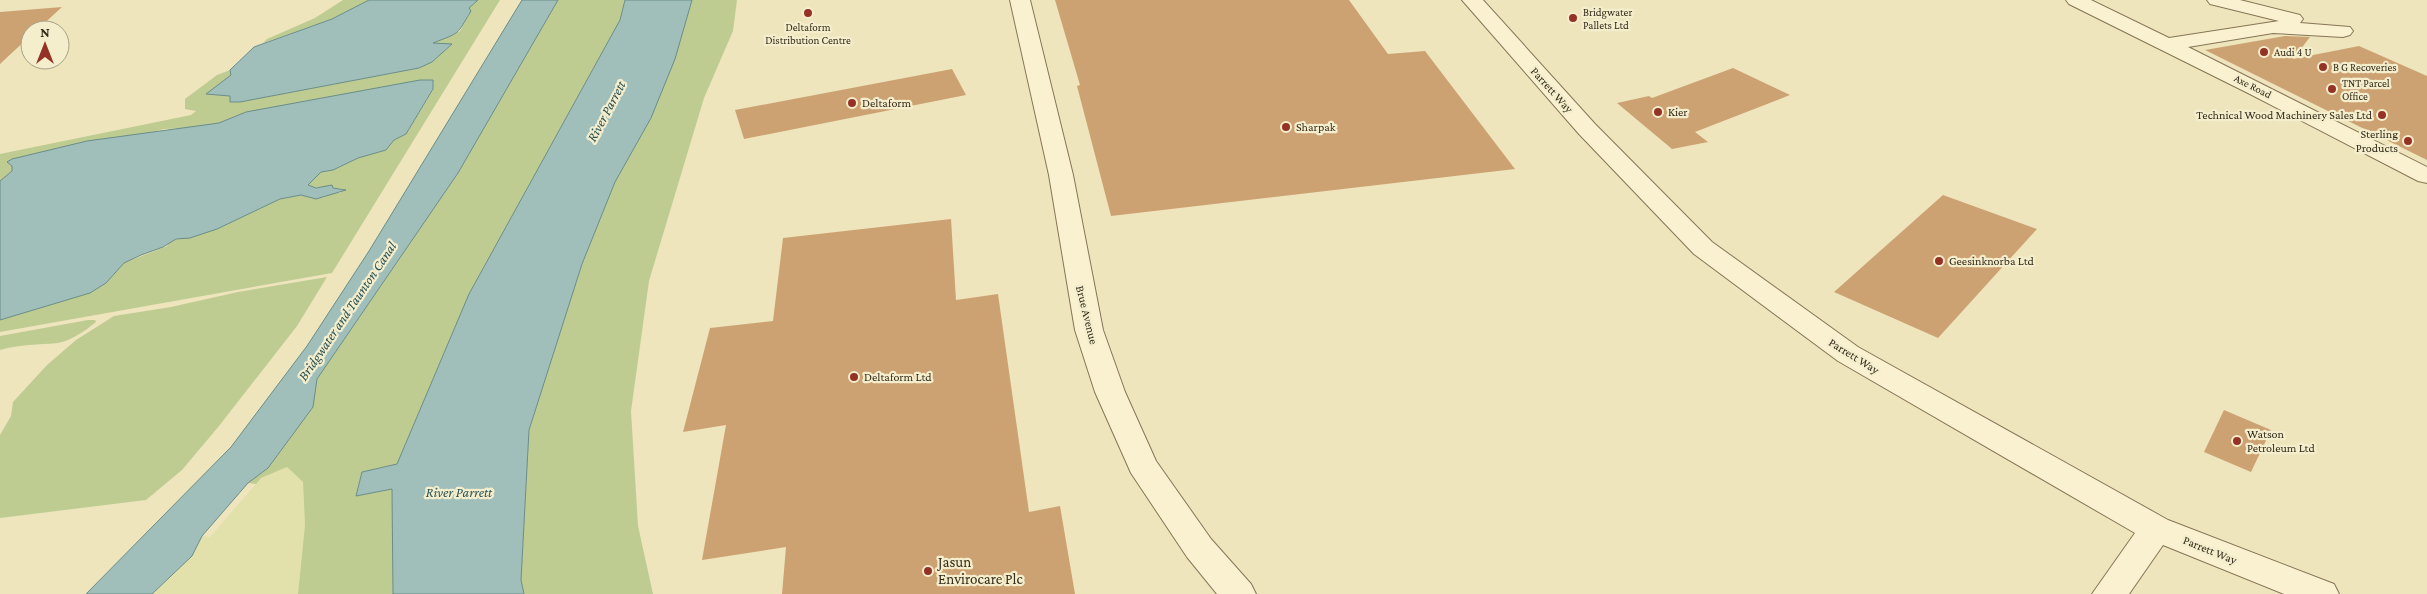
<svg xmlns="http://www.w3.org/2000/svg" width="2427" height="594" viewBox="0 0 2427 594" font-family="'Crimson Pro',serif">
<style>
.farmland{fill:#e3e1ab}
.green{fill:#becc92}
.water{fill:#a1bfba;stroke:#698d88}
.building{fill:#cda273}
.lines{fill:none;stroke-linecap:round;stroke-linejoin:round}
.minor-casing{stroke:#867556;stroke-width:2}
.minor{fill:#f9f1d0;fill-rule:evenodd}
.poi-dot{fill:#953226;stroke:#f5eecd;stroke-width:2}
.labels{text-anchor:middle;stroke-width:4.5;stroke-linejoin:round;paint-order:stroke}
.far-poi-label{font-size:11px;fill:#352b1b;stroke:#f5eecd;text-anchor:start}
.far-street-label{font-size:11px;fill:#352b1b;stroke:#f5eecd}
.street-label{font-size:12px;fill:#352b1b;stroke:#f5eecd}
.poi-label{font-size:12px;fill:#352b1b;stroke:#f5eecd;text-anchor:start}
.water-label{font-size:14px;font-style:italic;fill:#2a5355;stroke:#f5eecd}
.near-poi-label{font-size:15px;fill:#352b1b;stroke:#f5eecd;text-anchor:start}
</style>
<rect width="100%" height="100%" fill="#eee5bd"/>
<polygon class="farmland" points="287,467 303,482 305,525 298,594 152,594 192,556 202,536 210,537 261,478"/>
<g class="green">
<polygon points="343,0 369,0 332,19 263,43 267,39 315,18"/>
<polygon points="478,0 500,0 332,273 0,332 0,320 90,293 106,283 124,263 167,246 170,241 217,229 280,199 301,195 316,199 325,197 331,193 340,193 344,189 333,188 331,185 322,188 307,186 321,172 333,170 358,158 386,150 394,140 406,134 433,90 433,81 414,81 335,98 246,112 219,123 191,128 164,129 142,135 87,141 37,154 12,166 12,171 0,181 0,154 191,115 196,111 185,109 185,99 217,75 230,70 231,75 207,94 230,96 230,102 240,102 419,68 432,62 452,44 432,44 460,31 471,11 469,8"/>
<polygon points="558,0 625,0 620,20 469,294 397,464 362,472 356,496 392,489 393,594 298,594 305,525 303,482 287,467 261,478 256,484 248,483 268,468 313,407 317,379 458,173"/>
<polygon points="692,0 737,0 733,31 704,98 649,281 631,411 638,526 653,594 524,594 521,580 529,430 582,264 615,182 651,118"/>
<polygon points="327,277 297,326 219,426 182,470 146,500 0,518 0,435 11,416 13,402 47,365 76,340 114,316 171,307 238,292"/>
<path d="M88 320H95L96 322C86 330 71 341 58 343 38 345 20 344 0 350V336Z"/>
</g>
<g class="water">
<path d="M369 0H478L469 8 471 11C456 36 461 32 433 43L452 44 432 62 419 68 240 102H230V96L206 94 231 75 230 70 254 47 332 19Z"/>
<polygon points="522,0 558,0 458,173 317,379 313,407 268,468 248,483 202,536 192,556 152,594 86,594 231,447 307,346 369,251"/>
<polygon points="625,0 692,0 675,59 651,118 615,182 582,264 529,430 521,580 524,594 393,594 392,489 356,496 362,472 397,464 469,294 620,20"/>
<polygon points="420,80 433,80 433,89 406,134 394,140 386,150 358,158 333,170 321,172 308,185 316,188 332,185 333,188 346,190 316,199 301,195 280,199 217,229 190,238 176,239 163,247 141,255 124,263 106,283 90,293 0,320 0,181 12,171 12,166 7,162 12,159 87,141 219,123 246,112"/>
</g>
<g class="building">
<polygon points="1055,0 1349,0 1388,54 1425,51 1515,169 1111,216 1077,86 1080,85"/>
<polygon points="62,7 37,30 30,30 30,36 0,64 0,12"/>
<polygon points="2285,36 2310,37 2293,59 2359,46 2427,76 2427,160 2205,50"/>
<polygon points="1733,68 1790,95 1695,132 1708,142 1672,149 1617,103 1649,96 1652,98"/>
<polygon points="952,69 966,95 744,139 735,110"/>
<polygon points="1943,195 2037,229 1938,338 1834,292"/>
<polygon points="951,219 956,300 998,294 1029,512 1060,506 1075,594 782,594 786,547 702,560 726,425 683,432 710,328 773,321 783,238"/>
<polygon points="2224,410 2271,430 2251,472 2204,452"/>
</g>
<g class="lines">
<defs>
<g id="minor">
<polygon points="1010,0 1030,0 1073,175 1103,330 1125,392 1156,461 1211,539 1251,584 1256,594 1217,594 1187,557 1131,473 1095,392 1075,330 1049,175"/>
<polygon points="1462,0 1483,0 1595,124 1712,242 1858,347 2168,520 2334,584 2339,594 2284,594 2163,545 2129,594 2092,594 2135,533 1838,361 1694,254 1579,134"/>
<polygon points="2066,0 2091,0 2169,38 2279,21 2210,4 2207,0 2240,0 2300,15 2303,19 2300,23 2350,27 2353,31 2350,35 2343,37 2273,33 2188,47 2427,167 2427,183 2418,181 2248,93 2069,4"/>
</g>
</defs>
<use href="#minor" class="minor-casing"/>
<use href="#minor" class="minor"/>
</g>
<g class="poi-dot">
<circle cx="808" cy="13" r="5"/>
<circle cx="1573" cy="18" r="5"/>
<circle cx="2264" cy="52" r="5"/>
<circle cx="2323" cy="67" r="5"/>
<circle cx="2332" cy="89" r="5"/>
<circle cx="852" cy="103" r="5"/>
<circle cx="1658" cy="112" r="5"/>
<circle cx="2382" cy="115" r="5"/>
<circle cx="1286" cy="127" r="5"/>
<circle cx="2408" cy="141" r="5"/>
<circle cx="1939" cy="261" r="5"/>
<circle cx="854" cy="377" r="5"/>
<circle cx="2237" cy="441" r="5"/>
<circle cx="928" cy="571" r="5"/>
</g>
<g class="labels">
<g class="far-poi-label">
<text x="1583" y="16">Bridgwater<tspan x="1583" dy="13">Pallets Ltd</tspan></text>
<text x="808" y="31" text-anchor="middle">Deltaform<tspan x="808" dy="13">Distribution Centre</tspan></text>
<text x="2274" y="56">Audi 4 U</text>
<text x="2333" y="71">B G Recoveries</text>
<text x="2342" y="87">TNT Parcel<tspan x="2342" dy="13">Office</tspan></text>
</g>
<g class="far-street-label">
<text transform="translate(2253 86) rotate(27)" y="4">Axe Road</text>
</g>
<g class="street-label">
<text transform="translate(1552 90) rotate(48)" y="4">Parrett Way</text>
<text transform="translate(1087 315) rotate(76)" y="4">Brue Avenue</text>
<text transform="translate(1854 356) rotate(32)" y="4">Parrett Way</text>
<text transform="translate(2210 550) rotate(22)" y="4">Parrett Way</text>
</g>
<g class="poi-label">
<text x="862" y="107">Deltaform</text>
<text x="1668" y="116">Kier</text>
<text x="2372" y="119" text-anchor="end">Technical Wood Machinery Sales Ltd</text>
<text x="1296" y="131">Sharpak</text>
<text x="2398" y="138" text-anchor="end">Sterling<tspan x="2398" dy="14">Products</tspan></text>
<text x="1949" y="265">Geesinknorba Ltd</text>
<text x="864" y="381">Deltaform Ltd</text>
<text x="2247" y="438">Watson<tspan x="2247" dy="14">Petroleum Ltd</tspan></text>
</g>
<g class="water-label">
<text transform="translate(606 111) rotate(-62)" y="5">River Parrett</text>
<text transform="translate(347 311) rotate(-56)" y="5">Bridgwater and Taunton Canal</text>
<text x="459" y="497">River Parrett</text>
</g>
<g class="near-poi-label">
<text x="938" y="567">Jasun<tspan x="938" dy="17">Envirocare Plc</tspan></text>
</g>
</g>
<g transform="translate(45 45)"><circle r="24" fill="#f5eecd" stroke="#a8a086"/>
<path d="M0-4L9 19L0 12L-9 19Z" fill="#953226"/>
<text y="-8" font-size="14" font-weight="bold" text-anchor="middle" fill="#352b1b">N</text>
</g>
</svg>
